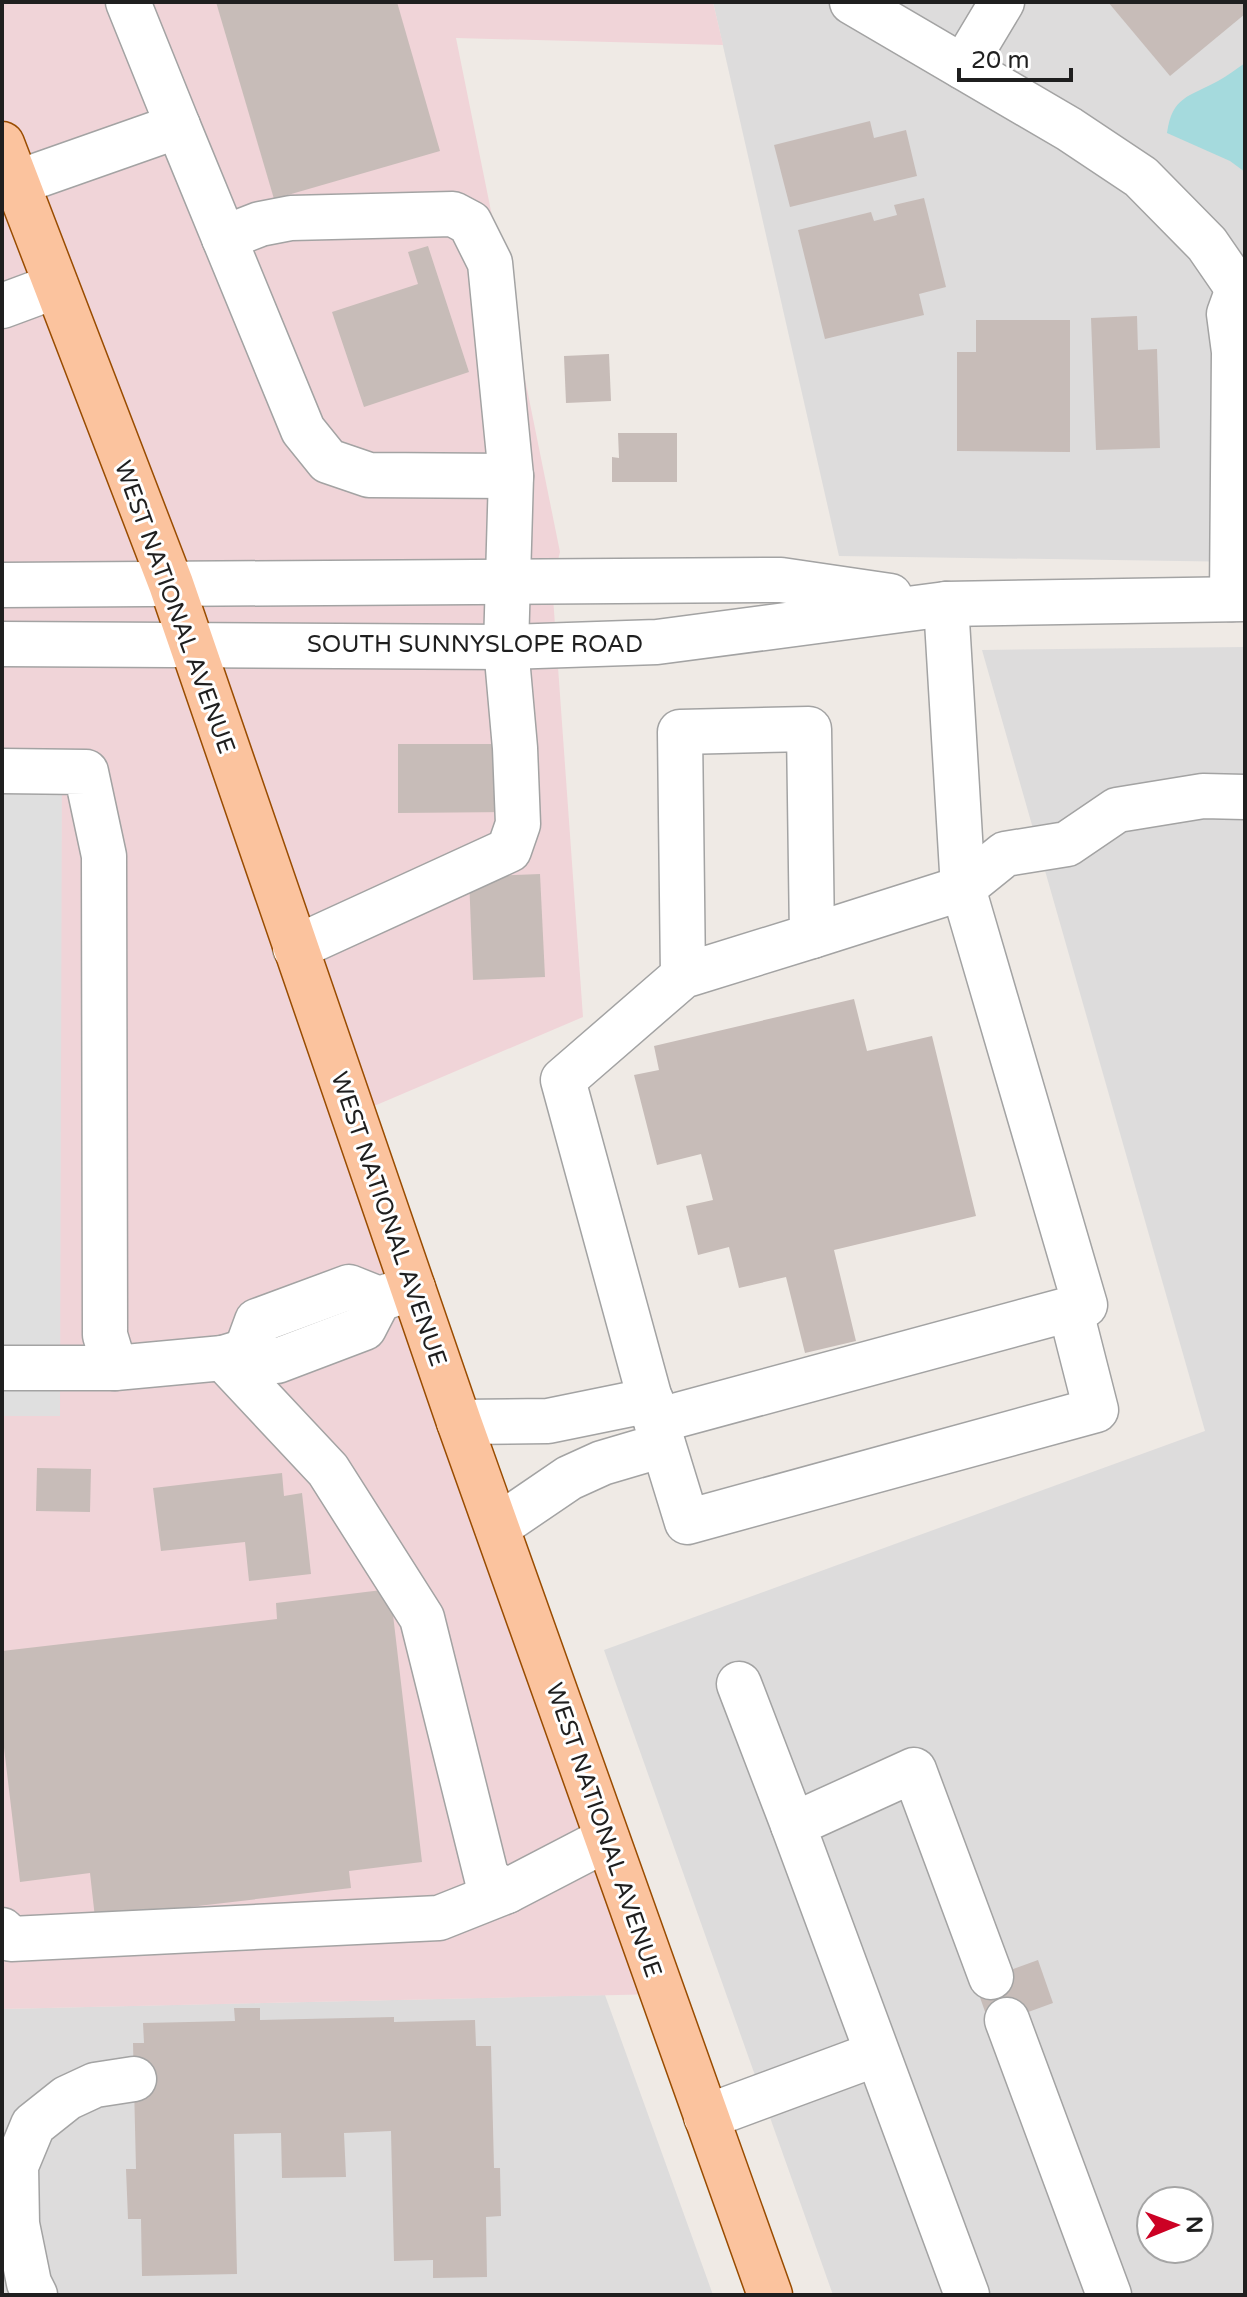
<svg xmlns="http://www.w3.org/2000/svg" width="1247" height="2297" viewBox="0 0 1247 2297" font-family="'Varela Round',sans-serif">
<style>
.residential{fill:#dddcdc;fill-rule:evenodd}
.commercial{fill:#f0d4d8}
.parking{fill:#dfdfdf}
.water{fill:#a5dadd}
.building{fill:#c7bcb8}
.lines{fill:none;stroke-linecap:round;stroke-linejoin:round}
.minor-casing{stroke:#a3a3a3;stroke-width:47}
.major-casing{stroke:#994c01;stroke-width:47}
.minor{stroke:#fff;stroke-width:44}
.major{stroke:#fbc39e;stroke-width:44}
.labels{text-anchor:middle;stroke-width:6;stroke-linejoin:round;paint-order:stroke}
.street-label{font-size:24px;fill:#1f1f1f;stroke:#fff}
</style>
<rect width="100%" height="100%" fill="#efeae5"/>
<g class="residential">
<polygon points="713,2 1245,2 1245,562 839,556"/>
<path d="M1245 647V2295H833L604 1650 1205 1431 982 650ZM1151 2201H1199V2249H1151Z"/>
<polygon points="605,1995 713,2295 2,2295 2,2009"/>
</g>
<polygon class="commercial" points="2,2 713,2 723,45 456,38 560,552 552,583 583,1017 353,1115 662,1994 2,2009"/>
<polygon class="parking" points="2,749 62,749 60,1416 2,1416"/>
<path class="water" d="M1245 63V172L1230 161 1167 133C1172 96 1189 97 1218 81 1227 76 1236 69 1245 63Z"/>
<g class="building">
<polygon points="216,2 397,2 440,151 274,199"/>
<polygon points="1108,2 1245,2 1245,14 1170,76"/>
<polygon points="870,121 874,138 906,130 917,176 790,207 774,145"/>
<polygon points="924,198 946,287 919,294 924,315 825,339 798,230 871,212 874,221 897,215 894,205"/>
<polygon points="428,246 469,372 364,407 332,312 418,284 408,252"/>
<polygon points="1137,316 1138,350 1157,349 1160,448 1096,450 1091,318"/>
<polygon points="976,320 1070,320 1070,452 957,451 957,352 976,352"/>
<polygon points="609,354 611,401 566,403 564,356"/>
<polygon points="618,433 677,433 677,482 612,482 612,457 619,458"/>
<polygon points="398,744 514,744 514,812 398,813"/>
<polygon points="540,874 545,977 473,980 469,877"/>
<polygon points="854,999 867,1051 932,1036 976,1216 834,1250 856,1341 805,1353 786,1277 739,1288 729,1247 698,1255 686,1206 713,1200 701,1154 657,1165 634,1075 659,1070 654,1046"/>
<polygon points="37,1468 91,1469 90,1512 36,1511"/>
<polygon points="282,1473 284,1496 302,1493 311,1574 249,1581 245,1542 161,1551 153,1488"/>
<polygon points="390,1589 422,1862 349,1871 351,1888 95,1918 90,1873 20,1882 2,1731 2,1651 277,1619 276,1603"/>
<polygon points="1038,1960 1053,2003 990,2026 975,1983"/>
<polygon points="234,2008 260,2008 260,2020 394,2017 394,2022 475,2020 476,2046 491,2046 494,2168 500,2168 501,2216 486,2217 487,2277 433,2278 433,2260 394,2261 391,2131 344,2133 346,2177 282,2178 281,2133 234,2134 237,2274 142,2276 141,2219 128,2219 126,2169 136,2169 133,2043 144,2043 143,2023 235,2021"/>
</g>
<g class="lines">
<defs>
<g id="minor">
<polyline points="852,2 1069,129 1141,177 1207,244 1238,289 1245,293"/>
<polyline points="963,67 1002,2"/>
<polyline points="178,126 303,430 328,461 369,475 511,476"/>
<polyline points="16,183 178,126 128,2"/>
<polyline points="224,238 260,224 291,218 453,214 470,223 490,263 511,476 506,647 515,748 518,824 509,850 295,948"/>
<polyline points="2,306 56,286"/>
<polyline points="2,585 781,580 890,596"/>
<polyline points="1232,599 1234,352 1229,314 1238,289"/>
<polyline points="2,644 506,647 657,642 946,604 1245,599"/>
<polyline points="2,771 86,772 104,856 105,1335 115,1368 223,1358 328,1470 422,1618 487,1879 507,1891 607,1839"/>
<polyline points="812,936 963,888 1005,854 1067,844 1117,810 1203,796 1245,797"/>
<polyline points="683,976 812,936 809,729 680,732 683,976 563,1080 656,1421 687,1522 1096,1410 1070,1308"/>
<polyline points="246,1351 257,1321 349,1287 379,1299 413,1288"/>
<polyline points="223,1358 246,1351 277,1361 364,1328 379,1299"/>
<polyline points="2,1368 115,1368"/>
<polyline points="656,1421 1085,1305 963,888 946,604"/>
<polyline points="459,1422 548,1421 651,1400"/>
<polyline points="497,1527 569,1478 602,1463 663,1445"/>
<polyline points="739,1684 793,1825"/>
<polyline points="2,1930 11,1939 439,1918 507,1891"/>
<polyline points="1007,2020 1109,2295"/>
<polyline points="706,2117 876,2054"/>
<polyline points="35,2295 29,2283 17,2224 16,2166 33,2125 67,2098 95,2085 134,2079"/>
<polyline points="967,2295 793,1825 914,1770 991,1977"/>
</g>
<polyline id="major" points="2,144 171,584 459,1422 770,2295"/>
</defs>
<use href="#minor" class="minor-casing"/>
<use href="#major" class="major-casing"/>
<use href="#minor" class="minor"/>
<use href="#major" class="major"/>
</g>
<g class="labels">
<g class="street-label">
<text transform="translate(175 607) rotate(70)" y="8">WEST NATIONAL AVENUE</text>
<text x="475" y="652">SOUTH SUNNYSLOPE ROAD</text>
<text transform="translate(389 1219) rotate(71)" y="8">WEST NATIONAL AVENUE</text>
<text transform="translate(604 1830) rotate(71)" y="8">WEST NATIONAL AVENUE</text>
</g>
</g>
<rect width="1247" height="2297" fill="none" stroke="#1f1f1f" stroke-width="8"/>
<g transform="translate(1175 2225) rotate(89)"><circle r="38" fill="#ffffff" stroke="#a5a5a5" stroke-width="2"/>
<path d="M0-6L14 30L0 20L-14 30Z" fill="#cc0124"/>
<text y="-12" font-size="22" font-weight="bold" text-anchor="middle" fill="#1f1f1f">N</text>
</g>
<path d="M959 68v12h112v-12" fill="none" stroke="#1f1f1f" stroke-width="4"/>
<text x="971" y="68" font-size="24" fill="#1f1f1f" stroke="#ffffff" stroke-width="6" paint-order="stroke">20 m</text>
</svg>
